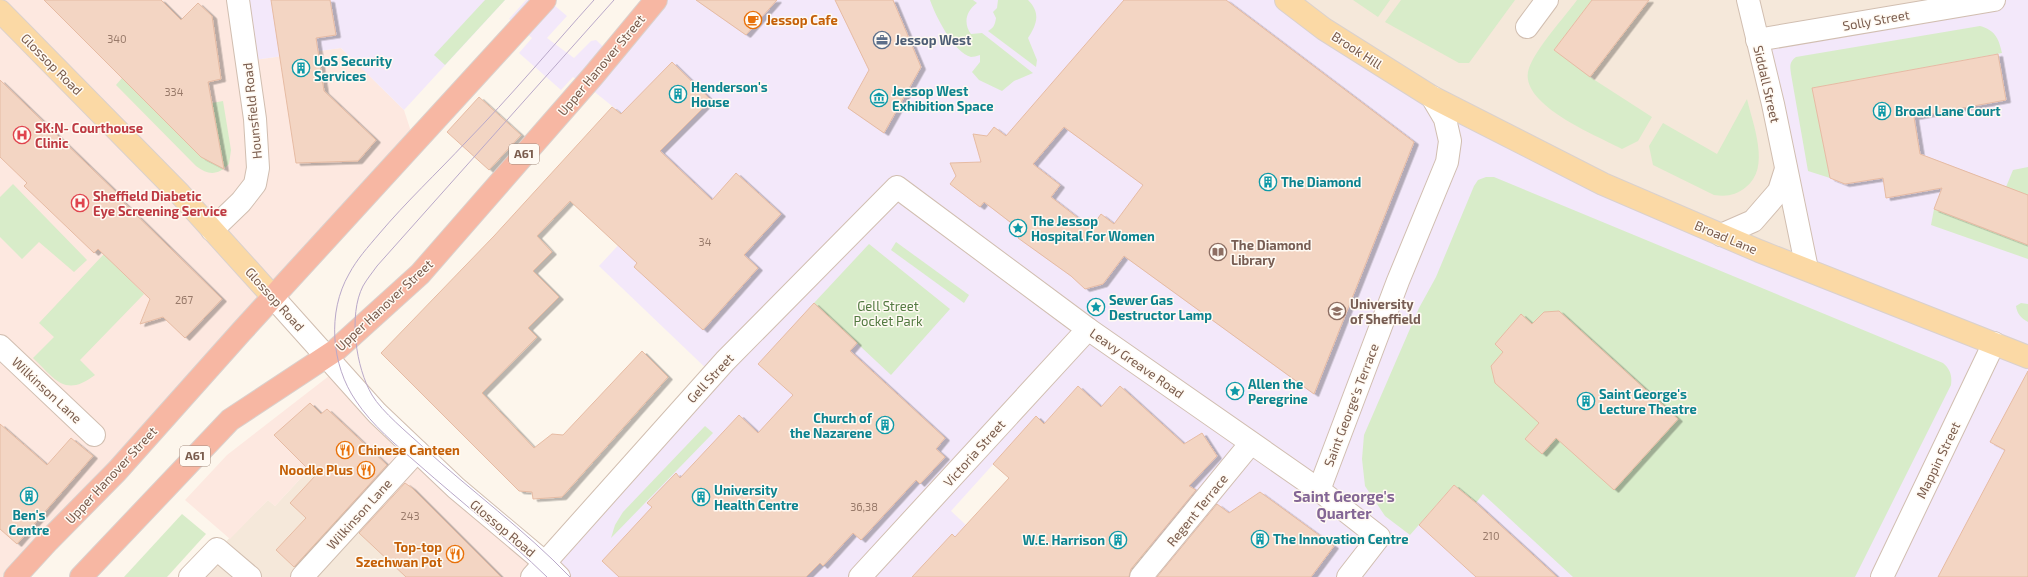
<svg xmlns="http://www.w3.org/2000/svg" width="2028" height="577" viewBox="0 0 2028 577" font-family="'Exo 2',sans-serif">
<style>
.residential{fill:#f5e8da}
.commercial{fill:#fde8e0}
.education{fill:#f3e8fa}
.green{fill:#d8ecc9}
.building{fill:#f3d5c3;stroke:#e6bba3;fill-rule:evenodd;filter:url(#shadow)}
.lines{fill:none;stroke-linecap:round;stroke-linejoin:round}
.minor-casing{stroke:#d1beb0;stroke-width:24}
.major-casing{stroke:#dad1cd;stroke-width:24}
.highway-casing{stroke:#dad1cd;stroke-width:24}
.minor{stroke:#fff;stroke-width:22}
.major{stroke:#fbd9a5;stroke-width:22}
.highway{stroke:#f7b7a3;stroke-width:22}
.tram{stroke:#b9a8c9;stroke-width:1}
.labels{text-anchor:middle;stroke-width:3;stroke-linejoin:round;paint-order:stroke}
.number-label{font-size:11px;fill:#987a6a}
.shield{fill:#fffaf3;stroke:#a28b7f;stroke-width:1}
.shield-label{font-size:12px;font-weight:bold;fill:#7a5c4d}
.food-label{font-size:13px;font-weight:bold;fill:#c56008;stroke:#fffaf3;text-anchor:start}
.street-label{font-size:13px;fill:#7a5c4d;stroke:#fffaf3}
.service-label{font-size:13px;font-weight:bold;fill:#4e5e75;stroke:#fffaf3;text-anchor:start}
.culture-label{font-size:13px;font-weight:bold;fill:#0d838f;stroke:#fffaf3;text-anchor:start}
.health-label{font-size:13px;font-weight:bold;fill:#be3a42;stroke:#fffaf3;text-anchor:start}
.education-label{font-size:13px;font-weight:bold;fill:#785e54;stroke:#fffaf3;text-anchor:start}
.park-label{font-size:13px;fill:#537a41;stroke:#fffaf3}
.quarter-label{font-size:15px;font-weight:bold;fill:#846695;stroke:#fffaf3}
</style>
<defs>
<filter id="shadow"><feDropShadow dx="4.5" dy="2.5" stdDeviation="0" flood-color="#0004"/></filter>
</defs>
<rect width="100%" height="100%" fill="#fdf6ec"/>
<g class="residential">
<polygon points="1286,0 1994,0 1807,269 1603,184"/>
<polygon points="314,464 363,536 406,577 190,577 268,500 275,506"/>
</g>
<g class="commercial">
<polygon points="0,0 238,0 247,61 341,48 404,110 415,144 18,577 0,577"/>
<polygon points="338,369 544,562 532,577 406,577 344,516 321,470 314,464 275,506 268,500 230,539 185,500 227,455"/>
</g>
<g class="education">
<polygon points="238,0 505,0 404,110 341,48 247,61"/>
<polygon points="526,0 548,0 567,16 547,38 574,58 591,41 596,40 611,54 656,0 1286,0 1402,79 1807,269 1757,40 1994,0 2028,0 2028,577 1141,577 1154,547 1024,430 951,511 1022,577 532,577 713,375 599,266 684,174 622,114 586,85 573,77 561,90 519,53 532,38 509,19"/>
</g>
<g class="green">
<polygon points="485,0 505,0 445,65 434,55"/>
<path d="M930 0H973L977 3C966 11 963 23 971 34L982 33 1033 73 1014 81 1002 91 979 80 972 72 980 62V55C977 56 973 57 971 57 954 53 935 15 930 0Z"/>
<path d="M998 0H1028C1041 13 1037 24 1028 38L1037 60 1036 67 988 31C994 28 995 24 996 18L993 12 997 8Z"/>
<polygon points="1353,0 1390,0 1378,17"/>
<polygon points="1401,0 1515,0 1469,63 1459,63 1385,22"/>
<path d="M1577 0H1592L1554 50 1590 77 1652 117 1638 141 1622 149C1598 136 1516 104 1529 68 1537 47 1563 19 1577 0Z"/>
<path d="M1980 26C1995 30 1999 39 2002 53L1813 88 1830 178 1808 171 1791 74C1790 66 1789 62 1796 57Z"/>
<path d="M122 78 220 150 212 103 223 101 231 150 229 164C218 175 209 176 196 166L116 85Z"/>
<path d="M1747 99C1753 125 1771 168 1746 187 1736 195 1727 197 1714 195L1653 165 1649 146 1663 123 1717 154Z"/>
<polygon points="2028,167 2028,195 2006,187 2013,170"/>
<path d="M1486 177H1494L1943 363C1951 370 1952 376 1951 385L1855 577H1573L1483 494 1476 503 1454 485 1410 535 1385 516 1365 486 1362 459 1364 435 1419 308 1436 277 1474 186 1478 180Z"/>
<polygon points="13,184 87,260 74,272 39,242 22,259 0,237 0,197"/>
<polygon points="1934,209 2028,245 2028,259 1931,225"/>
<polygon points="896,242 969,295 964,303 891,250"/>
<polygon points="869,244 950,309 891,375 814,303"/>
<path d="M104 254 144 294 80 360 95 375C65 398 55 379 33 358L54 337 39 323Z"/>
<path d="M2021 303 2028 304V322C2021 318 2017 314 2016 306Z"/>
<polygon points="705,426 713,433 611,538 615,525 623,512"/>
<polygon points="182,514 206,534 167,577 124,577"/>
</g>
<g class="building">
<polygon points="44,0 161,0 181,20 198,3 212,16 221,79 208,82 224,169 201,157"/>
<polygon points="271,0 330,0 336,35 316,38 324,91 376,140 358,161 296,163"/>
<polygon points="696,0 777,0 746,35"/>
<polygon points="835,0 893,0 921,67 884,133 848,108 869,70"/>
<path d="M1124 0H1226L1414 142 1314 394 1124 256 1103 284 1085 289 1071 276 1018 238 1023 232 984 202 980 207 950 184 956 176 950 163 981 162 973 134 987 136 994 127 1006 136ZM1064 127 1143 185 1114 224 1101 214 1091 228 1051 197 1060 185 1033 164Z"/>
<polygon points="1592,0 1649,0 1590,77 1554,50"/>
<polygon points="1998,54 2006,100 1914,117 1920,154 2028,195 2028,245 1934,209 1942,188 1886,198 1883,178 1845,184 1830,178 1812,88"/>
<polygon points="672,62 711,100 660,151 712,200 736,173 781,214 744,255 758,268 703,330 634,267 637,263 570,201 537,236 552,252 533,271 559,297 528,328 537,337 482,393 534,448 552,434 563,435 642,351 668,377 562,497 533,499 532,492 519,491 381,353 494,236 612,107 621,114"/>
<polygon points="0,80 119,195 117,196 222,299 185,338 163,317 140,324 150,299 98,249 94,253 24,186 27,183 0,157"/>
<polygon points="479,97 521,135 489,170 447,132"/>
<polygon points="814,303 857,343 850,351 945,438 936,449 945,457 920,484 916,480 861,540 853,533 823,566 820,563 806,577 619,577 602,561 652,507 647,503 676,473 680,478 739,415 758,433 793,395 758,364"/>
<polygon points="1559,311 1678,419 1614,490 1556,438 1542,454 1525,439 1539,423 1495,383 1491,366 1503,352 1495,344 1521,314 1532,324 1544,312"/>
<polygon points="2028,371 2028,577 1938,577 2005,450 1990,442"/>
<polygon points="1078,386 1101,407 1120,386 1184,444 1202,433 1217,456 1189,486 1196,490 1131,569 1129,577 912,577 952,534 955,537 1009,478 993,464 1036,416 1044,424"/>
<polygon points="310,403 321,414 327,409 387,465 294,567 276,550 306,518 290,503 315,476 274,435"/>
<polygon points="0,424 47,465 71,438 93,456 17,544 0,529"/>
<polygon points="405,483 412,488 501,577 406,577 359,533"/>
<polygon points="1454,485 1476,503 1557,577 1476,577 1419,525"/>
<polygon points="1260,492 1334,546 1311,577 1157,577 1217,504 1229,513"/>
</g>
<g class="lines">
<defs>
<g id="minor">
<polyline points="1748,0 1773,104 1807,269"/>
<polyline points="1527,27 1547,0"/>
<polyline points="1757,40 1994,0"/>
<polyline points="212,230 241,202 255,184 258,168 255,119 238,0"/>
<polyline points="1721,235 1753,221 1779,191 1786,169"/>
<polyline points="273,297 377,413 456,488 544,562 559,577"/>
<polyline points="0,346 94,435"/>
<polyline points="1319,490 1398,281 1447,162 1450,141 1445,119 1432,97"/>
<polyline points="190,577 217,549 250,577"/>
<polyline points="302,577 417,451"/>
<polyline points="532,577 725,361 897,187 1088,329 1319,490 1379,537 1348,577"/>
<polyline points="860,577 1088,329"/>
<polyline points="1141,577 1251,443"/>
<polyline points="1882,577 1994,343"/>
</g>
<g id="major">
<polyline points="1286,0 1324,29 1432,97 1603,184 1759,251 2028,357"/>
<polyline points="0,11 180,194 273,297"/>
</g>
<g id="highway">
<polyline points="15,577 48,541 117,471 241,332 545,0"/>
<polyline points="81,577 230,420 336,350 420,274 593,76 656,0"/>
</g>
</defs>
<use href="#minor" class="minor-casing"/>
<use href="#major" class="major-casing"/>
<use href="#highway" class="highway-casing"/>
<use href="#minor" class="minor"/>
<use href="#major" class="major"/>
<use href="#highway" class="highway"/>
<g class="tram">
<path d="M547 577C506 537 461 502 418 464 396 445 372 425 356 401 331 365 327 312 349 274 357 259 368 247 379 234 406 202 437 173 466 142 510 97 551 48 594 0"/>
<path d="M570 577C525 530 471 491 423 447 408 433 382 412 372 395 356 368 348 315 363 286 367 279 372 273 377 266L614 0"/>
</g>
</g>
<defs>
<symbol id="cafe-ring" viewBox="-11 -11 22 22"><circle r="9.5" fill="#fffaf3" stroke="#e8710a" stroke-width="1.5"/><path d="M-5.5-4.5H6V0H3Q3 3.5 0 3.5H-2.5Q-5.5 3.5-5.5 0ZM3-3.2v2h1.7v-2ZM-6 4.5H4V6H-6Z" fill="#e8710a"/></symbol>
<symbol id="office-ring" viewBox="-11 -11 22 22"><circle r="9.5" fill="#fffaf3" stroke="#5c6f8a" stroke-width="1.5"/><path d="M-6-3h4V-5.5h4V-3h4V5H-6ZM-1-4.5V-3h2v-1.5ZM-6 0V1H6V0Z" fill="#5c6f8a"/></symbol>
<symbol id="building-ring" viewBox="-11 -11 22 22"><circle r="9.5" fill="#fffaf3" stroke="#0f9aa8" stroke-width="1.5"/><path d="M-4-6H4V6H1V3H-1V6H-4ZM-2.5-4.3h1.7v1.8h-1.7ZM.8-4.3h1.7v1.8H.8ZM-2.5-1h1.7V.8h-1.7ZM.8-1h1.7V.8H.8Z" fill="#0f9aa8"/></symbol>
<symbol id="museum-ring" viewBox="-11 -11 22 22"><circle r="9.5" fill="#fffaf3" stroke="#0f9aa8" stroke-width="1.5"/><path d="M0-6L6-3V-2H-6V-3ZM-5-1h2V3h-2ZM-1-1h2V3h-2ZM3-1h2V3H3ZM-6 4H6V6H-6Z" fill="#0f9aa8"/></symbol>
<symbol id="hospital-ring" viewBox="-11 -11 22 22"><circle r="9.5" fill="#fffaf3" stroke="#e0444e" stroke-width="1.5"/><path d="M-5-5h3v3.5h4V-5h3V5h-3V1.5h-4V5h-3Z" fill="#e0444e"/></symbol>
<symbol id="sight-ring" viewBox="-11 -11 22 22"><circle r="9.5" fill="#fffaf3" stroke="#0f9aa8" stroke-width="1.5"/><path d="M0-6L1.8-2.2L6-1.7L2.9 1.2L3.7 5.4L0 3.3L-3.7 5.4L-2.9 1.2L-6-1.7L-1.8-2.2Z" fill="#0f9aa8"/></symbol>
<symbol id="library-ring" viewBox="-11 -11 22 22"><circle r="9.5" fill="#fffaf3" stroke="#8d6e63" stroke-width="1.5"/><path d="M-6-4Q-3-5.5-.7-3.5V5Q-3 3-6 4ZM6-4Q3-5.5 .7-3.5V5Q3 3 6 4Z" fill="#8d6e63"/></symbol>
<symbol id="university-ring" viewBox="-11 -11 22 22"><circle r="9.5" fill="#fffaf3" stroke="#8d6e63" stroke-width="1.5"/><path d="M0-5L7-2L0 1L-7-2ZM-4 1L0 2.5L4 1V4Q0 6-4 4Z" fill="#8d6e63"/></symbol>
<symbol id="restaurant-ring" viewBox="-11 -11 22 22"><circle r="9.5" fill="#fffaf3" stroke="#e8710a" stroke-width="1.5"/><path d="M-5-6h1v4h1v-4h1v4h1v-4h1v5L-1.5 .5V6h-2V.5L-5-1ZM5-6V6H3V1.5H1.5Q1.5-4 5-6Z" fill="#e8710a"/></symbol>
</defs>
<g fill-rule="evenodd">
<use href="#cafe-ring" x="743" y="10" width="20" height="20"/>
<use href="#office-ring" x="872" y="30" width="20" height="20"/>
<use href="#building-ring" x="291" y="58" width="20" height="20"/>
<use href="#building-ring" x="668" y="84" width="20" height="20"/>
<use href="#museum-ring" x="869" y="88" width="20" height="20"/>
<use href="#building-ring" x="1872" y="101" width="20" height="20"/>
<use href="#hospital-ring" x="12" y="125" width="20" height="20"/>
<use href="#building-ring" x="1258" y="172" width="20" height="20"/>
<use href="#hospital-ring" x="70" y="193" width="20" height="20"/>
<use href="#sight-ring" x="1008" y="218" width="20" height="20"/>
<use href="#library-ring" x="1208" y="242" width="20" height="20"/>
<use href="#sight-ring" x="1086" y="297" width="20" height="20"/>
<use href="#university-ring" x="1327" y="301" width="20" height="20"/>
<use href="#sight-ring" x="1225" y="381" width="20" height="20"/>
<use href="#building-ring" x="1576" y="391" width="20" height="20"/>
<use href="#building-ring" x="875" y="415" width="20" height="20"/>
<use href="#restaurant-ring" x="335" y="440" width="20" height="20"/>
<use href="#restaurant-ring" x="356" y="460" width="20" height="20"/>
<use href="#building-ring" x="19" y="486" width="20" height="20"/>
<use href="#building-ring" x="691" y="487" width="20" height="20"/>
<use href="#building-ring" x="1250" y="529" width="20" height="20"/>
<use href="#building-ring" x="1108" y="530" width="20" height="20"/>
<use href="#restaurant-ring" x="445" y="544" width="20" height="20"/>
</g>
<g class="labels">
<g class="number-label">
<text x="117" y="43">340</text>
<text x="174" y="96">334</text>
<text x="705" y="246">34</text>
<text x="184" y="304">267</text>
<text x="864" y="511">36,38</text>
<text x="410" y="520">243</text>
<text x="1491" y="540">210</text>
</g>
<g class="shield">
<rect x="509" y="144" width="30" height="20" rx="3"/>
<rect x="180" y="446" width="30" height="20" rx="3"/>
</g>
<g class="shield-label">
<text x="524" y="158">A61</text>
<text x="195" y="460">A61</text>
</g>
<g class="food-label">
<text x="766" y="25">Jessop Cafe</text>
<text x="358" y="455">Chinese Canteen</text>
<text x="353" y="475" text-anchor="end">Noodle Plus</text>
<text x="442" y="552" text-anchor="end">Top-top<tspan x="442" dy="15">Szechwan Pot</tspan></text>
</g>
<g class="street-label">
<text transform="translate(1876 20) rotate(-10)" y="5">Solly Street</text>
<text transform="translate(1357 50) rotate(33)" y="5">Brook Hill</text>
<text transform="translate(52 64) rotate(45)" y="5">Glossop Road</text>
<text transform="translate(601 65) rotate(-50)" y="5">Upper Hanover Street</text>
<text transform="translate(1767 84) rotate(77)" y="5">Siddall Street</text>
<text transform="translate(252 111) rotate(-96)" y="5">Hounsfield Road</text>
<text transform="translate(1726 237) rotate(23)" y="5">Broad Lane</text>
<text transform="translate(275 299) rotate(48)" y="5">Glossop Road</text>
<text transform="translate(384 305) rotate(-43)" y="5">Upper Hanover Street</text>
<text transform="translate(1137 363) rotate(35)" y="5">Leavy Greave Road</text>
<text transform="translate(710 378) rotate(-47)" y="5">Gell Street</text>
<text transform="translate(47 390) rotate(43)" y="5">Wilkinson Lane</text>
<text transform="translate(1351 405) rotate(-69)" y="5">Saint George's Terrace</text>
<text transform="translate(974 453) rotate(-48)" y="5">Victoria Street</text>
<text transform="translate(1938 460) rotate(-64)" y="5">Mappin Street</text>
<text transform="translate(111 475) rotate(-47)" y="5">Upper Hanover Street</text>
<text transform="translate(1197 510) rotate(-51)" y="5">Regent Terrace</text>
<text transform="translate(359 514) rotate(-48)" y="5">Wilkinson Lane</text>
<text transform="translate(503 528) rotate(40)" y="5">Glossop Road</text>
</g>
<g class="service-label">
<text x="895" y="45">Jessop West</text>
</g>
<g class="culture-label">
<text x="314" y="66">UoS Security<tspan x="314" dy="15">Services</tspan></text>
<text x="691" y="92">Henderson's<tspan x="691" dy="15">House</tspan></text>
<text x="892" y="96">Jessop West<tspan x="892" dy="15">Exhibition Space</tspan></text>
<text x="1895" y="116">Broad Lane Court</text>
<text x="1281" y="187">The Diamond</text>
<text x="1031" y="226">The Jessop<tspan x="1031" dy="15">Hospital For Women</tspan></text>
<text x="1109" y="305">Sewer Gas<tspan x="1109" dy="15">Destructor Lamp</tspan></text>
<text x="1248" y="389">Allen the<tspan x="1248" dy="15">Peregrine</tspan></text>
<text x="1599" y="399">Saint George's<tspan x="1599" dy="15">Lecture Theatre</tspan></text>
<text x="872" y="423" text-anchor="end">Church of<tspan x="872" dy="15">the Nazarene</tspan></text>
<text x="714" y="495">University<tspan x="714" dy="15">Health Centre</tspan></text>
<text x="29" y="520" text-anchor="middle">Ben's<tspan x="29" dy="15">Centre</tspan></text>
<text x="1273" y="544">The Innovation Centre</text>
<text x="1105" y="545" text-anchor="end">W.E. Harrison</text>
</g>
<g class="health-label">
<text x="35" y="133">SK:N- Courthouse<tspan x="35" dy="15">Clinic</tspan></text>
<text x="93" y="201">Sheffield Diabetic<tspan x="93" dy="15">Eye Screening Service</tspan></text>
</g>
<g class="education-label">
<text x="1231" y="250">The Diamond<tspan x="1231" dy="15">Library</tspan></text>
<text x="1350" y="309">University<tspan x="1350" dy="15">of Sheffield</tspan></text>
</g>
<g class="park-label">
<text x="888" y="311">Gell Street<tspan x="888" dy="15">Pocket Park</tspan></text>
</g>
<g class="quarter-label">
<text x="1344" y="502">Saint George's<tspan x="1344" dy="17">Quarter</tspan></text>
</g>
</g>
</svg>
